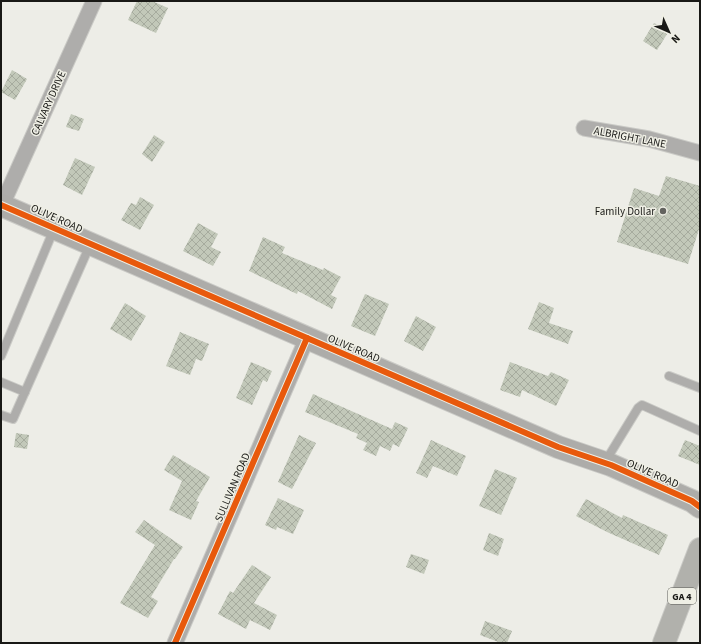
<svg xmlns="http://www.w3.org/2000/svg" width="701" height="644" viewBox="0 0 701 644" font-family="'Source Sans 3',sans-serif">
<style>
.building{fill:url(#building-cross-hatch)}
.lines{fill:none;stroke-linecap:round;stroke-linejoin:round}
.lane-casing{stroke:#cacac6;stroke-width:10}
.street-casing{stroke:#cacac6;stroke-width:17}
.secondary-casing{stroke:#cacac6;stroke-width:24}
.primary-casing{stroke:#cacac6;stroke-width:24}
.lane{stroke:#aeadab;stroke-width:8}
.street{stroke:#aeadab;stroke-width:15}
.secondary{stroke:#adaca9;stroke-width:22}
.primary{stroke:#b1b1ac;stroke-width:22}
.cycleway-casing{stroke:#efefe5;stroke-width:8}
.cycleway{stroke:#e8590c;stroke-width:6}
.poi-dot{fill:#63635f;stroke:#efefe5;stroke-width:1.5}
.labels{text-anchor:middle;stroke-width:3;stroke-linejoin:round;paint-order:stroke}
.shield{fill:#efefe5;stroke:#595954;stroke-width:1}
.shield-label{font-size:10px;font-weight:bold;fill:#191916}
.street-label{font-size:11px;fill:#191916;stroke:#efefe5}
.poi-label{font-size:11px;fill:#191916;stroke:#efefe5;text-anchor:end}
</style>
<defs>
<pattern id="building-cross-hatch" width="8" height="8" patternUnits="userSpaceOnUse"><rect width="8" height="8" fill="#c2c8b9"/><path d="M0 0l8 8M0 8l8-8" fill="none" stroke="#a6ab9e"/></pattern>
</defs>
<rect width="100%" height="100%" fill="#edede7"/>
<g class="building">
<polygon points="137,1 152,1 168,8 156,33 128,20"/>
<polygon points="654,23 669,31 657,50 643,41"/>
<polygon points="12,70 27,79 15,100 1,92"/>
<polygon points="71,114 84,119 79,131 66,127"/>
<polygon points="154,135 165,142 152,162 142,154"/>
<polygon points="75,158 95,167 82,195 63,185"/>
<polygon points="666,176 700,186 700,226 688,264 617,242 634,188 659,196"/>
<polygon points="140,197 154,205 140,230 121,220 131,203 136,205"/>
<polygon points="198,223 218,234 211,247 221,252 213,266 183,251"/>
<polygon points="263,237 285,247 282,253 323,270 324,268 341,277 331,295 337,298 332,309 298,291 297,294 249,271"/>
<polygon points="365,294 389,304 375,336 351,326"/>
<polygon points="539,302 554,308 549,323 573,331 568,344 528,329"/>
<polygon points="125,303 146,316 131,341 110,329"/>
<polygon points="416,316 436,327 423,351 404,341"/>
<polygon points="180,332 209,344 202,361 196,359 190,375 166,366"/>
<polygon points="251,362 272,371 267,382 263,380 252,405 236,398"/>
<polygon points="510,362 548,376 551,372 569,380 556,406 522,390 520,397 500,390"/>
<polygon points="313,394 392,429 395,422 408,428 399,447 393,444 390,451 380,446 376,456 363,450 367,443 356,438 358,434 305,412"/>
<polygon points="16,433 29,435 27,449 14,447"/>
<polygon points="299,435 316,443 292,489 278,482"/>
<polygon points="431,440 466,456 457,476 433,466 427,478 416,473"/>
<polygon points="685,440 700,446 700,465 678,456"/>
<polygon points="173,455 210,477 196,501 199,502 191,520 169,510 182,481 164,470"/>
<polygon points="495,469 517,478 501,515 479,506"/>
<polygon points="278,498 304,510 293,534 277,527 276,530 265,525"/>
<polygon points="586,499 622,518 623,515 668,535 659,555 607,532 576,516"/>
<polygon points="144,520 183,547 175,559 174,559 151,597 158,601 148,618 120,603 155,545 135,532"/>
<polygon points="489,533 504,539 498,556 483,550"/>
<polygon points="411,554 429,560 424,574 406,567"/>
<polygon points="252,565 271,577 254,603 277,615 270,630 250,620 246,629 218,614 230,591 233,593"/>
<polygon points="485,621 512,631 507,643 501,643 480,635"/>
</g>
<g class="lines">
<defs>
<g id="lane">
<polyline points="1,356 54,229"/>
<polyline points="669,376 700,388"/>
<polyline points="1,382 25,392"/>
<polyline points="1,415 13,419 90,245"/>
<polyline points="605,462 638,408 642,405 700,431"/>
</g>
<g id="street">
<polyline points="584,128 649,139 700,153"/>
<polyline points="2,205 94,1"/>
<polyline points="175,643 307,338"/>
</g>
<polyline id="secondary" points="1,205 558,447 611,465 692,501 700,507"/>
<polyline id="primary" points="664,643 700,549"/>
</defs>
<use href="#lane" class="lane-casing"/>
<use href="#street" class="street-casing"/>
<use href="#secondary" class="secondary-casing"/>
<use href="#primary" class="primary-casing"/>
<use href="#lane" class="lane"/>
<use href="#street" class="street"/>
<use href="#secondary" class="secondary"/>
<use href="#primary" class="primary"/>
<defs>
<g id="cycleway">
<polyline points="1,205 558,447 611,465 692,501 700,507"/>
<polyline points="175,643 307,338"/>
</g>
</defs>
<use href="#cycleway" class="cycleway-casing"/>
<use href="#cycleway" class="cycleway"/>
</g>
<circle class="poi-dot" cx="663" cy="211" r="4"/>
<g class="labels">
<rect class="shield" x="668" y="588" width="28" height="16" rx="3"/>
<g class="shield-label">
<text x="682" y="600">GA 4</text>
</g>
<g class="street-label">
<text transform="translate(48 103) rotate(-66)" y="4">CALVARY DRIVE</text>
<text transform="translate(630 137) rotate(11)" y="4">ALBRIGHT LANE</text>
<text transform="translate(57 218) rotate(24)" y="4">OLIVE ROAD</text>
<text transform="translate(354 348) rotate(23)" y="4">OLIVE ROAD</text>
<text transform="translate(653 473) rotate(24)" y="4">OLIVE ROAD</text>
<text transform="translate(232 487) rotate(-67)" y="4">SULLIVAN ROAD</text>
</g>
<g class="poi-label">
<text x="655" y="215">Family Dollar</text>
</g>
</g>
<rect width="701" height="644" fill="none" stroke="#191916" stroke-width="4"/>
<g transform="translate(669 32) rotate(135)" stroke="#efefe5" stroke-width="3" paint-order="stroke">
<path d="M0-3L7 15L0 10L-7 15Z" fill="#191916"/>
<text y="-6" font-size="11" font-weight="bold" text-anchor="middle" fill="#191916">N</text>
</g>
</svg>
